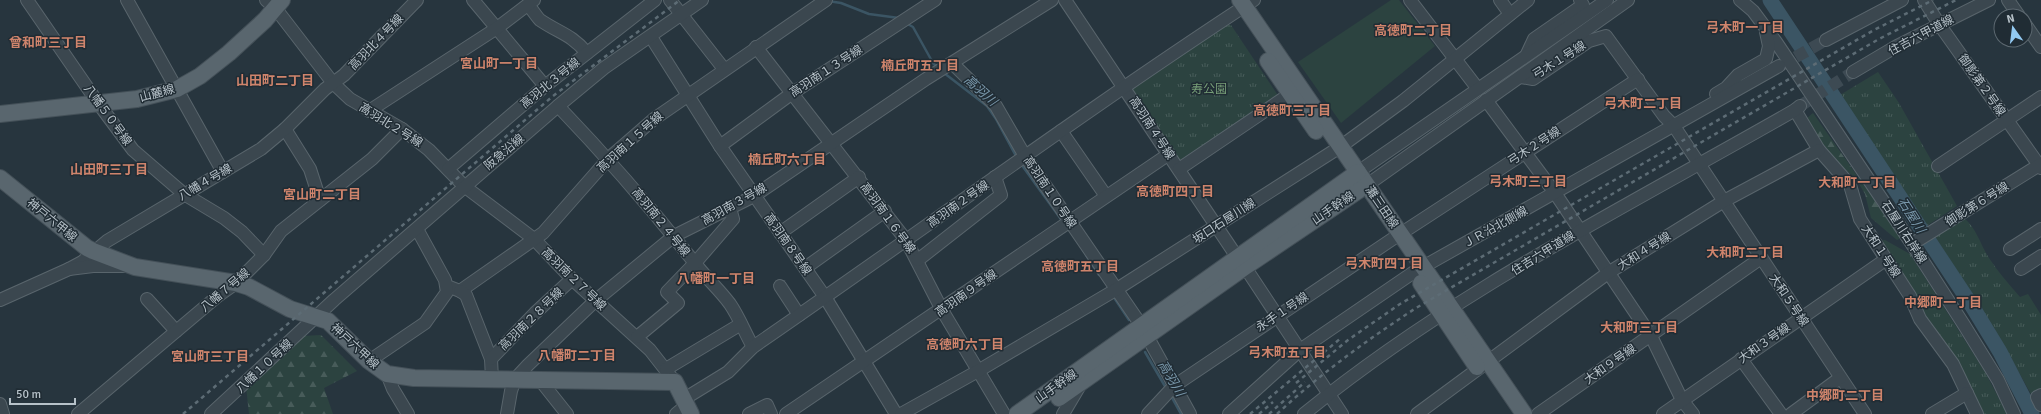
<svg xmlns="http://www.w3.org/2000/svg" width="2041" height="414" viewBox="0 0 2041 414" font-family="Signika,'Noto Sans JP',sans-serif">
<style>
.green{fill:#2c4340}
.forest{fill:url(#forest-firs)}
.park{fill:url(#park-tufts)}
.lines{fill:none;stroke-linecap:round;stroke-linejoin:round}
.stream{stroke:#3b5564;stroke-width:2.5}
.river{stroke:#3b5564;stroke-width:15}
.minor-tunnel{stroke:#3d4a53;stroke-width:12;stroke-dasharray:12 6;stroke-linecap:butt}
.minor-casing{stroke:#59656c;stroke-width:14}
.major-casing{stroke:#445058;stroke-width:18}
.minor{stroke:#3b474f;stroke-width:12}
.major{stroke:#59666e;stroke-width:16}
.rail{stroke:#5d6c75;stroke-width:2.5;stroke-dasharray:4 4;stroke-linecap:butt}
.labels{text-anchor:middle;stroke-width:3;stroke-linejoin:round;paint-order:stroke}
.street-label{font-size:12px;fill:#b7c2c9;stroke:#202c34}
.park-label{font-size:12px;fill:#779e78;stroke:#202c34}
.neighbourhood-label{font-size:13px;font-weight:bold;fill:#cf846c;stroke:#202c34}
.water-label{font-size:13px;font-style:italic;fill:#7997aa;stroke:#202c34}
</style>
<defs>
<pattern id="forest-firs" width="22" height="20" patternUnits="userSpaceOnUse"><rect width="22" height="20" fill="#2c4340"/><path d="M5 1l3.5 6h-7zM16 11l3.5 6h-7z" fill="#485c5a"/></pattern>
<pattern id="park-tufts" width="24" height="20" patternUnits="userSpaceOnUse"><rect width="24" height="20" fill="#2c4340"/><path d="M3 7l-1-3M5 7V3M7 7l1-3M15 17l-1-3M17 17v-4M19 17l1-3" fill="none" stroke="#485c5a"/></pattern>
</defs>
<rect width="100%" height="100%" fill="#27353e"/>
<polygon class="green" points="1391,0 1399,0 1435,46 1341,123 1298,62"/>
<g class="forest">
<polygon points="1813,113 1901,238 1897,240 1871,218 1865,194 1856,179 1823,149 1807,118"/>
<polygon points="321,335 357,371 324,388 333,414 249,414 246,386 302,336"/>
</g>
<g class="park">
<polygon points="1224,24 1231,25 1279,97 1179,164 1129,88"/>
<polygon points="1878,72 1899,103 1957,206 1925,227 1840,95"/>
<path d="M1964 218C1977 229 1980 244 1989 258 1998 272 2009 284 2020 297L2028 294 2041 315V390L2031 394 2002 342 1934 235Z"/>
<polygon points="1885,240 1910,254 1985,372 2007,414 1980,414 1953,353 1925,319 1880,241"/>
</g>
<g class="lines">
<g class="stream">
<polyline points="828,1 841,3 869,14 899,18"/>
<polyline points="906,23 913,27 933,63 937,67"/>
<polyline points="944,73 987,106 996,119 1017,158"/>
<polyline points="1021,164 1063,222"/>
<polyline points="1086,255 1099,275"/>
<polyline points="1113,296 1129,320"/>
<polyline points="1145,352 1166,388"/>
<polyline points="1171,396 1181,414"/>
</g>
<polyline class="river" points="1770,0 1972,306 2000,352 2032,414"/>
<g class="minor-tunnel">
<polyline points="1780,66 1826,40"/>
<polyline points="1800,106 1853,72"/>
</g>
<defs>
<g id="minor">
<polyline points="27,0 98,103 133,150 184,194 224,218 242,232 264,255"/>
<polyline points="127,0 223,172"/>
<polyline points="266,0 276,9 333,83 350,99 402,129 429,150 464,186 534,239 572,279 650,350 675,382"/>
<polyline points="473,0 545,86"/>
<polyline points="670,0 724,69"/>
<polyline points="1065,0 1237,257"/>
<polyline points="1410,0 1478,89"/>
<polyline points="1500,0 1510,14"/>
<polyline points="1740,0 1753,11 1776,42 1912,244 1964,325 1998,380 2014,414"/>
<polyline points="1924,0 1939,24 2041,168"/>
<polyline points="2008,0 2019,16"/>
<path d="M528 5C532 9 536 16 540 20 559 33 571 34 587 53"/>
<polyline points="2025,24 2041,47"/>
<polyline points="651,37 720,146 825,297 896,414"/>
<polyline points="1826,40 1902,0"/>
<polyline points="756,47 906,240 942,310 1004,414"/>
<polyline points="1527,54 1534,39 1583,5 1580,0"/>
<polyline points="953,64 996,106 1025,156 1141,325"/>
<polyline points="1853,72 1897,46 1989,0"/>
<polyline points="1521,77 1533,79 1589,41 1606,36 1664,116 1674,126 1865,414"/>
<polyline points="1716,94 1726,88 1738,75 1766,59 1769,46 1766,32"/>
<polyline points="1486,100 1555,193 1651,336 1682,400 1693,414"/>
<path d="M558 106C606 156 651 208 694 262 705 277 719 289 730 304 739 317 745 333 753 347"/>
<polyline points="1795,110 1819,150 1850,185 1860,219 1910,296 1920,319 1953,364 1977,414"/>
<polyline points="369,111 497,28 534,0"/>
<polyline points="285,129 310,169 320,200"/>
<polyline points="1061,131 1106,196"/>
<polyline points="720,146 791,94 935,0"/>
<polyline points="1938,166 2041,97"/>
<polyline points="448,169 545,86 655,0"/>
<polyline points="1179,169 1290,94"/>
<polyline points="1358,172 1607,0"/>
<polyline points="1360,190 1628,0"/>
<polyline points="780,233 859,177"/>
<polyline points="1912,244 2041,164"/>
<polyline points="2010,249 2041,229"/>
<polyline points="918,260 1001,195 995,177"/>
<polyline points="1245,267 1342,414"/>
<polyline points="805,268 885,211"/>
<polyline points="69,269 82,262 107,241 261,149 285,129 325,89 344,75 417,0"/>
<polyline points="2021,269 2041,256"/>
<polyline points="447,286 460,291 543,233 609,158 654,119 826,0"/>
<polyline points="780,286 799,315"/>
<polyline points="460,291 466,295 491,359 492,379"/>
<polyline points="147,299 176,331"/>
<polyline points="0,300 69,269 93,266 124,266"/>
<polyline points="1147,336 1190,414"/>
<polyline points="637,337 678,303 667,292 695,263 733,219 730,208"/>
<polyline points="491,359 535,313 572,279"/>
<polyline points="1741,359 1781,414"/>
<polyline points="369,361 425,323 447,292 445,280 417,229"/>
<polyline points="666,369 741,324"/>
<polyline points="387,374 393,389 408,414"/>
<polyline points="540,380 567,414"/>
<polyline points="2041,395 2037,397 2041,405"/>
<path d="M684 399 728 372 753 347C920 232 1084 111 1254 0"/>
<polyline points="0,404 3,414"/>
<polyline points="78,414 219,295 236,283 264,255 281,231 372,159 402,129"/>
<polyline points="211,414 334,300 558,106 604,68 702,0"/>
<polyline points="507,414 511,391 515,379 528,365 595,301 674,236 754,196 926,79 1052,0"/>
<polyline points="676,414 687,405"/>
<polyline points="749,414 767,405 771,414"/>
<polyline points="786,414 1169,154"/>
<polyline points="901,414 978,371 1117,289 1340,147 1403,101 1528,0"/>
<polyline points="1063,414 1082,382"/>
<polyline points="1148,414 1174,386 1391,240 1638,79"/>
<polyline points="1229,414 1300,350 1414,272 1779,66"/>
<path d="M1304 414C1453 292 1628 206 1795 110L1800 106"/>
<polyline points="1417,414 1608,273 1724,201 1819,150"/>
<polyline points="1538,414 1761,258"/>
<polyline points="1663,414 1885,260"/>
<polyline points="1791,414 1840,378"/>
<polyline points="1932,414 1967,393"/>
</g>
<g id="major">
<polyline points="1240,0 1524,414"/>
<polyline points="1268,61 1316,131"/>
<polyline points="0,114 137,99 177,89 200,76 229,53 265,20 282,0"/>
<polyline points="0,178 87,248 93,251 135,267 236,283 249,287 290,309 328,321 369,361 387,374 414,378 675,382 691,414"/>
<polyline points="1421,283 1477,367"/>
<polyline points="1059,398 1245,267 1359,190"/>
<polyline points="1017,414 1358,172"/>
</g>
</defs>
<use href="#minor" class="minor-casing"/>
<use href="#major" class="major-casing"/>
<use href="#minor" class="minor"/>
<use href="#major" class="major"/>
<g class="rail">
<polyline points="1296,383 1348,340 1400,304 1874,30 1933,0"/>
<polyline points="183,414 553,96 680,0"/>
<polyline points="1250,414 1341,338"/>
<polyline points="1259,414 1273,402"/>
<polyline points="1269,414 1305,382"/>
<path d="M1277 414C1320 374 1367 340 1416 308L1879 39 1956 0"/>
</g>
</g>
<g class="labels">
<g class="street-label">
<text transform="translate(1921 35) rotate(-28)" y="4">住吉六甲道線</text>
<text transform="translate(376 42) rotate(-46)" y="4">高羽北４号線</text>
<text transform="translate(1559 60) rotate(-32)" y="4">弓木１号線</text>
<text transform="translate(826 71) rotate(-33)" y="4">高羽南１３号線</text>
<text transform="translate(550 83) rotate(-39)" y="4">高羽北３号線</text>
<text transform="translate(1982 85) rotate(55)" y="4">御影第２号線</text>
<text transform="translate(157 93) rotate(-15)" y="4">山麓線</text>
<text transform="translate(108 115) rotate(54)" y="4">八幡５０号線</text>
<text transform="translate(391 125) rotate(32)" y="4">高羽北２号線</text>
<text transform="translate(1152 128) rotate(57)" y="4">高羽南４号線</text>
<text transform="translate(630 142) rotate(-42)" y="4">高羽南１５号線</text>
<text transform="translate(1534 146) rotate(-33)" y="4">弓木２号線</text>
<text transform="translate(504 152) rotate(-40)" y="4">阪急沿線</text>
<text transform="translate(205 182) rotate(-30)" y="4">八幡４号線</text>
<text transform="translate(1050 192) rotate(56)" y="4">高羽南１０号線</text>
<text transform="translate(734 204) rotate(-29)" y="4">高羽南３号線</text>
<text transform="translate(958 204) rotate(-35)" y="4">高羽南２号線</text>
<text transform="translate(1977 204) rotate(-32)" y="4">御影第６号線</text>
<text transform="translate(1382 207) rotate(56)" y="4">灘三田線</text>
<text transform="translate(1333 208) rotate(-34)" y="4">山手幹線</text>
<text transform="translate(888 218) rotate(54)" y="4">高羽南１６号線</text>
<text transform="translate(52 220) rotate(39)" y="4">神戸六甲線</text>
<text transform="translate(1224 221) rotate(-33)" y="4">坂口石屋川線</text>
<text transform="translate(661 222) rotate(51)" y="4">高羽南２４号線</text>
<text transform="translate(1495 227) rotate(-29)" y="4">ＪＲ沿北側線</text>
<text transform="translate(1904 232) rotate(57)" y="4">石屋川右岸線</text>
<text transform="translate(788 244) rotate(55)" y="4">高羽南８号線</text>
<text transform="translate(1644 251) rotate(-32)" y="4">大和４号線</text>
<text transform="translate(1881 251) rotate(57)" y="4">大和１号線</text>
<text transform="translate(1543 253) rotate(-32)" y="4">住吉六甲道線</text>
<text transform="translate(574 279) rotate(44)" y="4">高羽南２７号線</text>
<text transform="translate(225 290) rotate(-40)" y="4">八幡７号線</text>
<text transform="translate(966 293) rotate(-35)" y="4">高羽南９号線</text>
<text transform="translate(1789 300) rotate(56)" y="4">大和５号線</text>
<text transform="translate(1282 312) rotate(-34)" y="4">永手１号線</text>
<text transform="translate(531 319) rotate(-44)" y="4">高羽南２８号線</text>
<text transform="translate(1764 343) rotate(-35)" y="4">大和３号線</text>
<text transform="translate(355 346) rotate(43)" y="4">神戸六甲線</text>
<text transform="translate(1610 364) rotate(-35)" y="4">大和９号線</text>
<text transform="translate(264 366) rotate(-43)" y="4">八幡１０号線</text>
<text transform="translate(1056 386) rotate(-35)" y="4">山手幹線</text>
</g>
<g class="park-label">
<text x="1209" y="93">寿公園</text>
</g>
<g class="neighbourhood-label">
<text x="1745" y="32">弓木町一丁目</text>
<text x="1413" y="35">高徳町二丁目</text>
<text x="48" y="47">曾和町三丁目</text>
<text x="499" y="68">宮山町一丁目</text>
<text x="920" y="70">楠丘町五丁目</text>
<text x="275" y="85">山田町二丁目</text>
<text x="1643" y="108">弓木町二丁目</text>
<text x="1292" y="115">高徳町三丁目</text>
<text x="787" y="164">楠丘町六丁目</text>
<text x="109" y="174">山田町三丁目</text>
<text x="1528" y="186">弓木町三丁目</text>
<text x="1857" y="187">大和町一丁目</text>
<text x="1175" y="196">高徳町四丁目</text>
<text x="322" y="199">宮山町二丁目</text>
<text x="1745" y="257">大和町二丁目</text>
<text x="1384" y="268">弓木町四丁目</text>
<text x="1080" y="271">高徳町五丁目</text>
<text x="716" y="283">八幡町一丁目</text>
<text x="1943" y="307">中郷町一丁目</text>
<text x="1639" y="332">大和町三丁目</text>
<text x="965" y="349">高徳町六丁目</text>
<text x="1287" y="357">弓木町五丁目</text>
<text x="577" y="360">八幡町二丁目</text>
<text x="210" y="361">宮山町三丁目</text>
<text x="1845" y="400">中郷町二丁目</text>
</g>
<g class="water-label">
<text transform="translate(981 90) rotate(42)" y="5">高羽川</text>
<text transform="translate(1912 215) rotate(57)" y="5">石屋川</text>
<text transform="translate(1172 378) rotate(59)" y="5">高羽川</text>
</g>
</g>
<g transform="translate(2013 28) rotate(346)"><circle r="19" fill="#202c34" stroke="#5c6870"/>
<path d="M0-3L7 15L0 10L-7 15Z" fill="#93caf2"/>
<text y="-6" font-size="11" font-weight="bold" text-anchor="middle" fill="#b7c2c9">N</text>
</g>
<path d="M10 398v6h65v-6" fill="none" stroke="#b7c2c9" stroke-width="2"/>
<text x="16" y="398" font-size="12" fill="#b7c2c9" stroke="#202c34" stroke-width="3" paint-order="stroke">50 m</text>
</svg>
